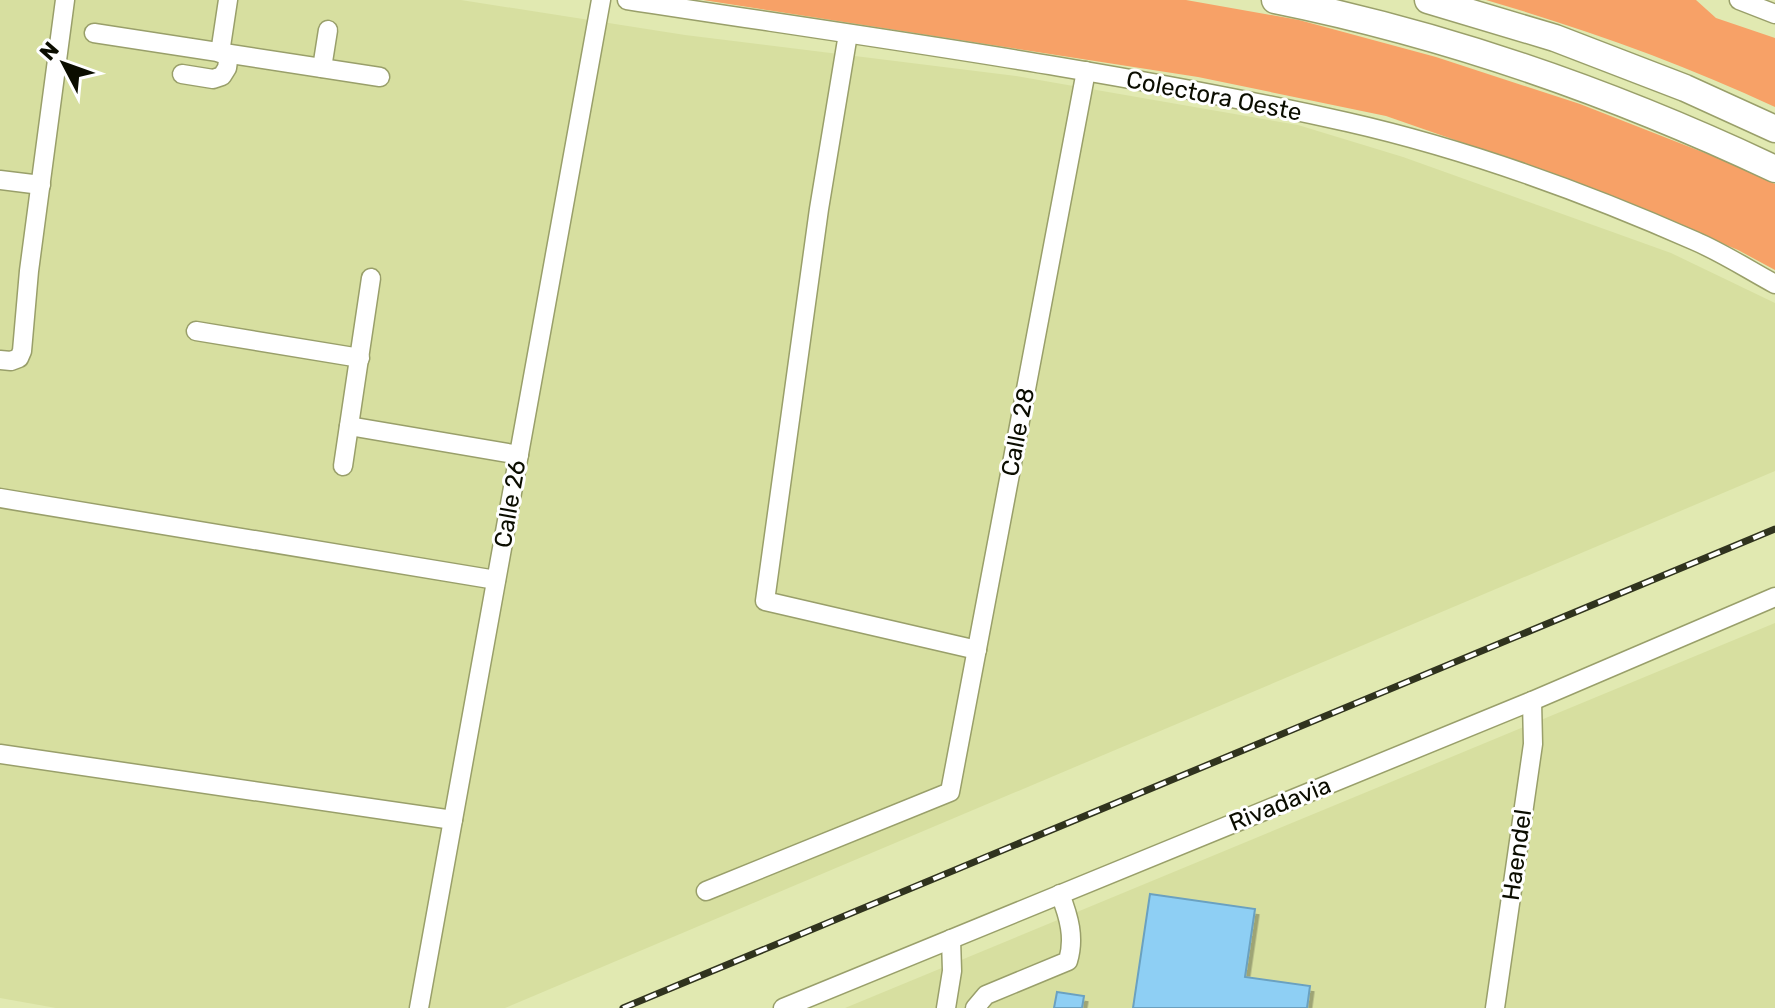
<svg xmlns="http://www.w3.org/2000/svg" width="1775" height="1008" viewBox="0 0 1775 1008" font-family="Rubik,sans-serif">
<style>
.built{fill:#d7dfa0}
.green{fill:#f7a167}
.building{fill:#8ecff4;stroke:#6ba1c0;stroke-width:2;filter:url(#shadow)}
.lines{fill:none;stroke-linecap:round;stroke-linejoin:round}
.minor-casing{stroke:#999f6a;stroke-width:21}
.highway-casing{stroke:#999f6a;stroke-width:29}
.minor{stroke:#fff;stroke-width:18}
.highway{stroke:#fff;stroke-width:26}
.rail-casing{stroke:#30331e;stroke-width:7}
.rail{stroke:#fff;stroke-width:4;stroke-dasharray:12;stroke-linecap:butt}
.labels{text-anchor:middle;stroke-width:6;stroke-linejoin:round;paint-order:stroke}
.street-label{font-size:24px;fill:#0b0d00;stroke:#fff}
</style>
<defs>
<filter id="shadow"><feDropShadow dx="3.5" dy="6" stdDeviation="0" flood-color="#0004"/></filter>
</defs>
<rect width="100%" height="100%" fill="#e1e9b1"/>
<g class="built">
<polygon points="0,0 461,0 685,35 1016,76 1298,125 1403,157 1671,253 1775,303 1775,471 505,1008 56,1008 0,998"/>
<polygon points="1775,623 1775,1008 845,1008"/>
</g>
<g class="green">
<polygon points="703,0 1186,0 1299,20 1436,57 1580,104 1728,162 1775,184 1775,270 1738,250 1576,182 1386,116 1198,77"/>
<path d="M1486 0H1696L1716 18 1775 38V107C1681 63 1585 29 1486 0Z"/>
</g>
<g class="building">
<polygon points="1150,894 1255,909 1245,977 1310,986 1307,1008 1133,1008"/>
<polygon points="1057,992 1084,996 1082,1008 1054,1008"/>
</g>
<g class="lines">
<defs>
<g id="minor">
<path d="M627 0C867 37 1110 69 1347 122 1466 149 1584 192 1695 241 1723 253 1749 270 1775 284"/>
<polyline points="1739,0 1775,14"/>
<polyline points="94,33 380,77"/>
<polyline points="848,34 819,209 765,601 977,650"/>
<polyline points="220,53 228,0"/>
<polyline points="322,68 328,30"/>
<polyline points="182,74 213,79 222,76 227,68 229,54"/>
<polyline points="0,180 41,185"/>
<polyline points="196,331 360,358"/>
<polyline points="0,360 11,361 19,358 22,351 29,271 65,0"/>
<polyline points="349,426 519,455"/>
<polyline points="343,466 371,278"/>
<polyline points="0,498 496,580"/>
<polyline points="0,754 453,820"/>
<polyline points="706,891 950,792 1086,71"/>
<polyline points="419,1008 601,0"/>
<polyline points="783,1008 1532,701 1775,597"/>
<polyline points="946,1008 952,971 951,939"/>
<path d="M975 1008 986 995 1068 961C1075 938 1069 917 1060 894"/>
<polyline points="1495,1008 1533,744 1532,701"/>
</g>
<g id="highway">
<path d="M1275 0C1448 35 1616 94 1775 169"/>
<polyline points="1428,0 1555,38 1685,88 1775,129"/>
</g>
</defs>
<use href="#minor" class="minor-casing"/>
<use href="#highway" class="highway-casing"/>
<use href="#minor" class="minor"/>
<use href="#highway" class="highway"/>
<defs>
<polyline id="rail" points="623,1008 1775,529"/>
</defs>
<use href="#rail" class="rail-casing"/>
<use href="#rail" class="rail"/>
</g>
<g class="labels">
<g class="street-label">
<text transform="translate(1214 96) rotate(11)" y="8">Colectora Oeste</text>
<text transform="translate(1018 432) rotate(-79)" y="8">Calle 28</text>
<text transform="translate(510 504) rotate(-80)" y="8">Calle 26</text>
<text transform="translate(1280 804) rotate(-22)" y="8">Rivadavia</text>
<text transform="translate(1517 855) rotate(-82)" y="8">Haendel</text>
</g>
</g>
<g transform="translate(64 64) rotate(311)" stroke="#ffffff" stroke-width="6" paint-order="stroke">
<path d="M0-6L14 30L0 20L-14 30Z" fill="#0b0d00"/>
<text y="-12" font-size="22" font-weight="bold" text-anchor="middle" fill="#0b0d00">N</text>
</g>
</svg>
